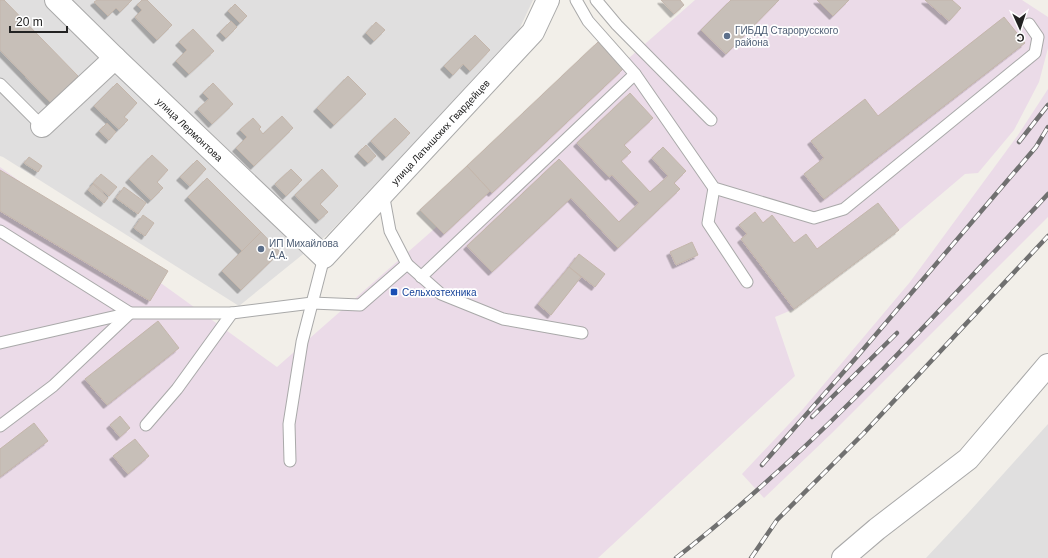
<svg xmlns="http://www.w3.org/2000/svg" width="1048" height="558" viewBox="0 0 1048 558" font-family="Helvetica,sans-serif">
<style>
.residential{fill:#e0dfdf}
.industrial{fill:#ebdbe8}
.building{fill:#c7bfb8;stroke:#c4b6ab;filter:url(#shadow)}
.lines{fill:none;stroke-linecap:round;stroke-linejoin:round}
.service-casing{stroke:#a9a9a9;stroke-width:13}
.minor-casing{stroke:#a9a9a9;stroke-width:24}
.tertiary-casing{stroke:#a9a9a9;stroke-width:24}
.service{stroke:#fff;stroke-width:11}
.minor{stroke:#fff;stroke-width:22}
.tertiary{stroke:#fff;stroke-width:22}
.rail-casing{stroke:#707070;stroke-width:4.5}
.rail{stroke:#fff;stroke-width:3;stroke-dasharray:9;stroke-linecap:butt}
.service-dot{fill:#5c6f8a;stroke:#fff;stroke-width:1.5}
.transit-dot{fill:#1a4fb4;stroke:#fff;stroke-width:1.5}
.labels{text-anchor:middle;stroke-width:3.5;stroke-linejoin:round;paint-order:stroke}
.service-label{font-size:10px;fill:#4e5e75;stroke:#fff;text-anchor:start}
.street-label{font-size:10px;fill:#222;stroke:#fff}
.transit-label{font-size:10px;fill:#164399;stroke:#fff;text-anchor:start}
</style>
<defs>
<filter id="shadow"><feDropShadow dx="-3.5" dy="3.5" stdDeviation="0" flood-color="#0004"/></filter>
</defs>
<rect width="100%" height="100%" fill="#f2efe9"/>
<g class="residential">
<polygon points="0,0 533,0 517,34 328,234 239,306 3,157 0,156"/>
<polygon points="1048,424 1048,558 926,558 969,512"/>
</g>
<g class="industrial">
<polygon points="695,0 1022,0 1048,17 1048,48 1039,82 1014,130 978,173 965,174 899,230 794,309 775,317 795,376 598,558 0,558 0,167 277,367"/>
<polygon points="1048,89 1048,217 833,432 764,498 742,474 803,409 910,282 1018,135"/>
</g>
<g class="building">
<polygon points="0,0 4,0 78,76 51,103 0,50"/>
<polygon points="97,0 132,0 120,12 116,8 108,16 94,2"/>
<polygon points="142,0 147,0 172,25 157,40 135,17 142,10 137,5"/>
<polygon points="661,0 680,0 684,5 674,14"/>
<polygon points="731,0 779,0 726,54 701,30"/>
<polygon points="817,0 849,0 833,16"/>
<polygon points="925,0 952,0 961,8 949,21"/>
<polygon points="235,4 247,16 240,23 228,11"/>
<polygon points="1004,17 1025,43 824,199 804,174 824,158 811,141 865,99 878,116"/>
<polygon points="231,21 237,27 226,38 220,32"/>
<polygon points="376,22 385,30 374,41 366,33"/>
<polygon points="193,29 214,51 189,74 176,61 187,50 179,42"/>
<polygon points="475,35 490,50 470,71 463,64 453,75 444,66"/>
<polygon points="598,42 623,69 492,193 467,166"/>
<polygon points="348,76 366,94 334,125 317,108"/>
<polygon points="117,83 137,103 124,117 128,120 119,129 94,106"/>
<polygon points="213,83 233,104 212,124 198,109 209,99 203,93"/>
<polygon points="630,93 653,118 624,145 631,152 621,161 650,192 668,176 652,158 663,147 686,171 674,183 680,189 618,248 571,198 492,272 467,246 559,159 619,222 639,203 612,175 609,177 577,143"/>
<polygon points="282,116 293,128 254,166 236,148 247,137 240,130 253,118 261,127 259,129 263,134"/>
<polygon points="395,118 410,133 386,157 371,141"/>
<polygon points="107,123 116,132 109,140 99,131"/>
<polygon points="366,145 376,156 368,163 358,153"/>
<polygon points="152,155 168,170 157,182 163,188 151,200 129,179"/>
<polygon points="29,157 42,166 38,172 24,163"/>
<polygon points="197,160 206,169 190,186 180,177"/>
<polygon points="467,166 490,191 444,234 420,210"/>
<polygon points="291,169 302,180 286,196 275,184"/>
<polygon points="322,169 338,186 320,204 328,212 319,220 295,195"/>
<polygon points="0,170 168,271 150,301 0,211"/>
<polygon points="101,174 117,187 109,196 93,183"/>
<polygon points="207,178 261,232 242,251 188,197"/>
<polygon points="93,184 108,198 104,203 88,190"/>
<polygon points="124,187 146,203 138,214 116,198"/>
<polygon points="878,203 899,230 794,309 741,239 747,234 739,225 755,212 763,223 772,215 794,243 806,234 817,249"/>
<polygon points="143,215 154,223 145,236 134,228"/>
<polygon points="261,232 280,252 241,290 222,271"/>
<polygon points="692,242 698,255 676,265 670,252"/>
<polygon points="579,254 605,274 595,287 569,267"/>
<polygon points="569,267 581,277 551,315 538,304"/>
<polygon points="158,321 179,348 107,405 85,379"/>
<polygon points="120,416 130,428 120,437 110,425"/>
<polygon points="34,423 48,441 0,477 0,449"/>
<polygon points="135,439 149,456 128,474 113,456"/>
</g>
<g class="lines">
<defs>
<g id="service">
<polyline points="576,0 588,21 635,74 714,188 814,218 844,209 1035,53 1038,37 1029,24"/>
<polyline points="596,0 617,25 711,120"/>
<polyline points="0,84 42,126"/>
<polyline points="714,188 708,223 747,282"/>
<polyline points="0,231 130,313"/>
<polyline points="407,264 441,294 503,319 582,333"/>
<polyline points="421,277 635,74"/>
<polyline points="0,343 130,313 232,313 312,303 360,305 407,264 390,231 383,193"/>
<polyline points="146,425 177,389 232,313"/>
<polyline points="0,426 53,386 129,314"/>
<polyline points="290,461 289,424 302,342 324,257"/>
</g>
<g id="minor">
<polyline points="42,126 115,58"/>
<polyline points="843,558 877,529 968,459 1048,365"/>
</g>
<g id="tertiary">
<path id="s1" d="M56 0 115 58 324 257 533 32 548 0"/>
</g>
</defs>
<use href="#service" class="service-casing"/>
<use href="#minor" class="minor-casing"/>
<use href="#tertiary" class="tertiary-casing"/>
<use href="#service" class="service"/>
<use href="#minor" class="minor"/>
<use href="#tertiary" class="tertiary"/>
<defs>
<g id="rail">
<polyline points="1019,142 1048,105"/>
<polyline points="812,417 897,333"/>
<polyline points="762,465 855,359 1036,147 1048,127"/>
<path d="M676 558C813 451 930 321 1048 194"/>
<polyline points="751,558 777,520 863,434 1048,236"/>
</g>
</defs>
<use href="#rail" class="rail-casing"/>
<use href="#rail" class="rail"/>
</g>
<g class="service-dot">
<circle cx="727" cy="36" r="4"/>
<circle cx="261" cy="249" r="4"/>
</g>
<rect class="transit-dot" x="390" y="288" width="8" height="8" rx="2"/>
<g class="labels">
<g class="service-label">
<text x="735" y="34">ГИБДД Старорусского<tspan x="735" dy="12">района</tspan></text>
<text x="269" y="247">ИП Михайлова<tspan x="269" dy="12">А.А.</tspan></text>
</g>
<g class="street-label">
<text dy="4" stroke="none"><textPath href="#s1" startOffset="186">улица Лермонтова</textPath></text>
<text dy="4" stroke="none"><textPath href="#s1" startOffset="542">улица Латышских Гвардейцев</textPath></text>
</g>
<g class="transit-label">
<text x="402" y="296">Сельхозтехника</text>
</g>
</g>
<g transform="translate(1020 28) rotate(177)" stroke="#ffffff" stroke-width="3" paint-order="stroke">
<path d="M0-3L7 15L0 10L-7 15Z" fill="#222222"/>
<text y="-6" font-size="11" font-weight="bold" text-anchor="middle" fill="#222222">С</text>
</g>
<path d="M10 26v6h57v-6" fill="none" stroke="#222222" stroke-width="2"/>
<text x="16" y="26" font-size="12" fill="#222222" stroke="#ffffff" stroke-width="3" paint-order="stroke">20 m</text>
</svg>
